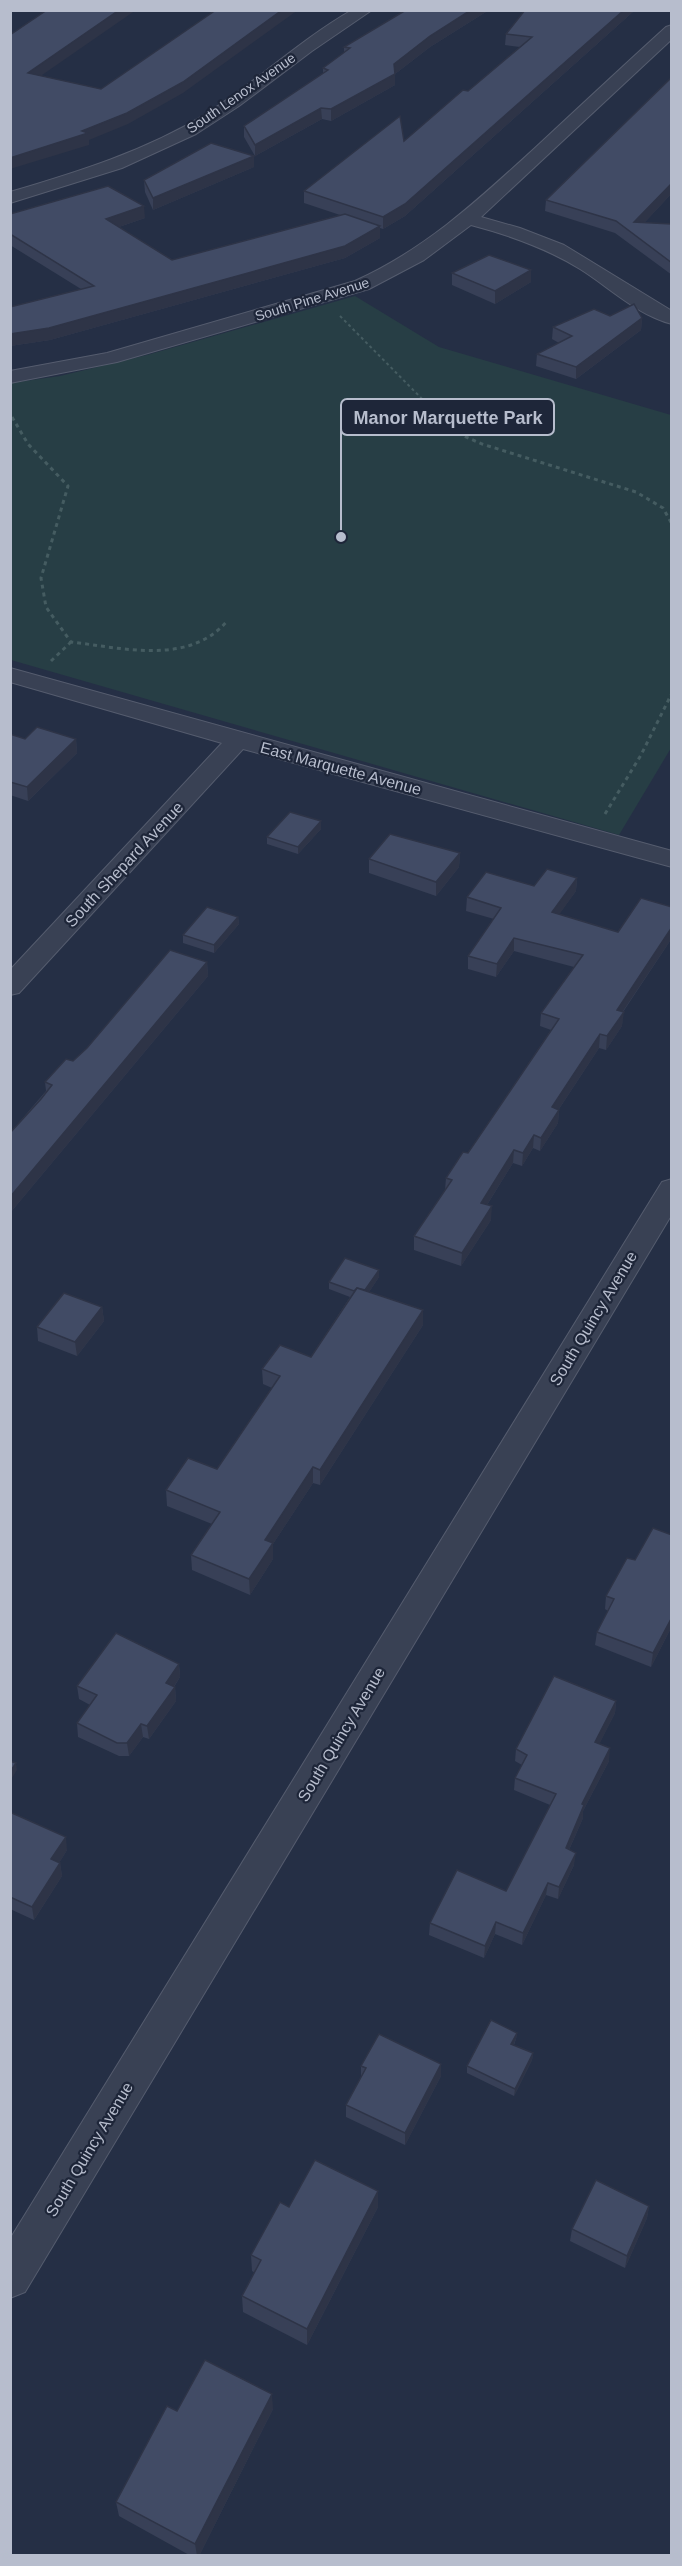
<svg xmlns="http://www.w3.org/2000/svg" width="682" height="2566" viewBox="0 0 682 2566" font-family="Helvetica,sans-serif">
<style>
.green{fill:#273e45}
.lines{fill:none;stroke-linecap:round;stroke-linejoin:round}
.minor-casing{stroke:#555c6e;stroke-width:2}
.path-far1{stroke:#455c61;stroke-width:2;stroke-dasharray:3 3;stroke-linecap:butt}
.path{stroke:#455c61;stroke-width:3;stroke-dasharray:4 4;stroke-linecap:butt}
.minor{fill:#394154;fill-rule:evenodd}
.wall{fill:#384057}
.shaded-wall{fill:#2e3447}
.building{fill:#414b65;stroke:#2e3447;stroke-width:1.5}
.labels{text-anchor:middle;stroke-width:4.5;stroke-linejoin:round;paint-order:stroke}
.far-street-label{font-size:14px;fill:#b7bdcd;stroke:#1e2639}
.street-label{font-size:16px;fill:#b7bdcd;stroke:#1e2639}
.leader{fill:none;stroke:#b7bdcd;stroke-width:2}
.callout-dot{fill:#b7bdcd;stroke:#1e2639;stroke-width:2}
.callout{fill:#1e2639;stroke:#b7bdcd;stroke-width:2}
.callout-label{font-size:18px;text-anchor:middle;font-weight:bold;fill:#b7bdcd}
</style>
<rect width="100%" height="100%" fill="#252f45"/>
<polygon class="green" points="355,296 439,347 671,415 671,748 619,835 11,660 11,383 60,376 147,355"/>
<g class="lines">
<defs>
<g id="minor">
<path d="M352 10H372L312 51 239 106 196 134 122 168 10 203V192C78 172 145 151 206 114 256 82 300 40 352 10Z"/>
<path d="M672 25V39L481 217 520 228 564 245 672 311V324C637 315 609 287 580 269 546 248 509 235 471 225L424 260 369 289 117 362 10 383V371L107 353 355 281C426 249 478 200 535 148 579 107 622 67 666 27Z"/>
<polygon points="10,668 672,851 672,867 243,749 19,993 10,995 10,970 222,743 10,682"/>
<polygon points="672,1179 672,1214 25,2292 10,2298 10,2239 662,1182"/>
</g>
</defs>
<use href="#minor" class="minor-casing"/>
<g class="path-far1">
<polyline points="340,316 442,419"/>
<polyline points="10,413 13,419"/>
</g>
<g class="path">
<path d="M12 417 28 444 68 486 41 578 46 607 71 642C123 648 190 666 228 620"/>
<polyline points="440,417 455,432 482,444 636,492 663,508 672,524"/>
<polyline points="51,661 71,642"/>
<polyline points="605,814 641,755 672,693"/>
</g>
<use href="#minor" class="minor"/>
</g>
<g class="wall">
<polygon points="406,10 489,10 430,47 395,74 395,85 331,121 322,119 255,156 244,137 244,126 323,73 323,68 344,53 344,47"/>
<polygon points="525,10 635,10 405,216 383,229 380,228 380,238 345,258 50,340 10,346 10,307 81,289 10,245 10,214 145,218 119,227 172,260 340,215 304,203 304,191 404,141 468,91 520,47 505,45 506,34"/>
<polygon points="672,77 672,193 644,223 672,224 672,275 615,233 545,211 546,200"/>
<polygon points="254,167 153,210 145,192 144,180"/>
<polygon points="452,273 531,282 495,304 452,285"/>
<polygon points="610,316 642,318 641,330 576,379 536,366 537,354 559,343 552,339 553,327"/>
<polygon points="10,734 25,739 76,739 77,753 28,801 10,795"/>
<polygon points="321,821 321,829 298,854 267,844 267,837"/>
<polygon points="460,853 459,867 436,896 369,873 369,859"/>
<polygon points="577,878 576,891 559,914 618,932 672,907 672,938 623,1012 622,1026 606,1050 599,1048 559,1109 558,1123 540,1151 533,1148 522,1166 513,1163 487,1205 491,1220 461,1266 414,1250 414,1236 445,1190 446,1178 468,1153 551,1030 540,1026 541,1013 574,967 514,951 496,977 468,969 468,956 494,919 466,911 467,897"/>
<polygon points="238,917 239,924 214,953 183,943 183,935"/>
<polygon points="207,962 208,976 10,1213 10,1133 46,1091 45,1082"/>
<polygon points="379,1277 369,1292 423,1325 320,1485 313,1483 273,1544 273,1559 250,1595 192,1570 191,1555 212,1524 167,1506 166,1490 217,1469 272,1388 263,1384 262,1369 311,1357 350,1297 329,1289 329,1282"/>
<polygon points="102,1307 104,1321 77,1356 38,1341 37,1327"/>
<polygon points="672,1535 672,1626 651,1667 595,1645 597,1632 608,1611 605,1609 606,1596 635,1560"/>
<polygon points="179,1664 180,1677 174,1687 175,1687 176,1701 149,1739 143,1737 129,1756 119,1756 78,1737 77,1723 90,1705 79,1699 77,1686"/>
<polygon points="616,1701 615,1713 599,1744 609,1761 583,1811 583,1818 569,1850 574,1865 558,1899 546,1895 522,1945 495,1934 484,1958 429,1935 430,1923 506,1891 550,1805 514,1790 515,1778 522,1765 515,1761 516,1749"/>
<polygon points="10,1815 67,1850 59,1863 60,1863 62,1876 34,1920 10,1909"/>
<polygon points="517,2033 516,2039 514,2045 533,2053 532,2060 514,2096 467,2073 467,2066"/>
<polygon points="361,2066 441,2076 405,2145 346,2117 346,2105 361,2077"/>
<polygon points="378,2191 378,2207 307,2345 243,2312 242,2296 255,2273 252,2271 251,2255 289,2207"/>
<polygon points="649,2206 647,2218 625,2268 570,2241 572,2229"/>
<polygon points="273,2409 199,2556 191,2556 119,2516 116,2502 177,2411"/>
</g>
<g class="shaded-wall">
<polygon points="119,10 136,10 29,84 28,73"/>
<polygon points="282,10 298,10 183,93 128,124 89,140 89,145 10,169 10,158 82,131"/>
<polygon points="471,10 489,10 430,47 395,74 395,85 331,121 331,109 394,64 430,36"/>
<polygon points="624,10 635,10 405,216 383,229 383,217"/>
<polygon points="321,108 322,119 255,156 255,145"/>
<polygon points="254,156 254,167 153,210 153,198"/>
<polygon points="672,183 672,193 634,234 634,222"/>
<polygon points="144,206 145,218 107,231 106,219"/>
<polygon points="380,226 380,238 345,258 50,340 10,346 10,334"/>
<polygon points="531,270 531,282 495,304 495,291"/>
<polygon points="642,318 641,330 576,379 576,367"/>
<polygon points="76,739 77,753 28,801 27,787"/>
<polygon points="321,821 321,829 298,854 298,847"/>
<polygon points="460,853 459,867 436,896 436,882"/>
<polygon points="577,878 576,891 551,926 552,912"/>
<polygon points="238,917 239,924 214,953 214,945"/>
<polygon points="672,927 672,938 615,1023 617,1010"/>
<polygon points="514,938 514,951 496,977 497,964"/>
<polygon points="207,962 208,976 10,1213 10,1197"/>
<polygon points="624,1012 622,1026 606,1050 607,1036"/>
<polygon points="600,1034 599,1048 551,1121 552,1107"/>
<polygon points="559,1110 558,1123 540,1151 541,1138"/>
<polygon points="534,1135 533,1148 522,1166 523,1153"/>
<polygon points="514,1150 513,1163 480,1216 481,1203"/>
<polygon points="492,1206 491,1220 461,1266 462,1253"/>
<polygon points="379,1270 379,1277 363,1301 363,1294"/>
<polygon points="102,1307 104,1321 77,1356 75,1342"/>
<polygon points="423,1310 423,1325 320,1485 320,1470"/>
<polygon points="313,1467 313,1483 273,1544 273,1559 250,1595 249,1579 265,1540"/>
<polygon points="672,1617 672,1626 651,1667 653,1653"/>
<polygon points="179,1664 180,1677 167,1697 166,1683"/>
<polygon points="175,1687 176,1701 149,1739 147,1726"/>
<polygon points="616,1701 615,1713 594,1755 595,1742"/>
<polygon points="141,1724 143,1737 129,1756 127,1743"/>
<polygon points="610,1748 609,1761 583,1811 583,1818 564,1861 566,1848 582,1804"/>
<polygon points="16,1763 17,1770 10,1781 10,1772"/>
<polygon points="66,1837 67,1850 53,1873 51,1859"/>
<polygon points="576,1853 574,1865 558,1899 559,1887"/>
<polygon points="60,1863 62,1876 34,1920 32,1907"/>
<polygon points="548,1883 546,1895 522,1945 523,1933"/>
<polygon points="496,1922 495,1934 484,1958 485,1946"/>
<polygon points="517,2033 516,2039 511,2050 511,2044"/>
<polygon points="533,2053 532,2060 514,2096 515,2089"/>
<polygon points="441,2064 441,2076 405,2145 405,2133"/>
<polygon points="378,2191 378,2207 307,2345 307,2329"/>
<polygon points="649,2206 647,2218 625,2268 627,2256"/>
<polygon points="272,2394 273,2409 199,2556 197,2556 195,2544"/>
</g>
<g class="building">
<polygon points="47,10 119,10 28,73 101,89 216,10 282,10 183,82 127,113 82,131 88,133 10,158 10,35"/>
<polygon points="406,10 471,10 430,36 394,64 395,74 331,109 321,108 255,145 244,126 328,70 323,68 350,48 344,47"/>
<polygon points="525,10 624,10 405,204 383,217 304,191 400,116 404,141 463,90 468,91 532,37 506,34"/>
<polygon points="672,77 672,183 634,222 672,224 672,263 616,221 546,200"/>
<polygon points="211,143 254,156 153,198 144,180"/>
<polygon points="108,186 144,206 106,219 172,260 345,214 380,226 345,246 49,328 10,334 10,307 94,286 10,234 10,214"/>
<polygon points="489,255 531,270 495,291 452,273"/>
<polygon points="634,304 642,318 576,367 537,354 572,336 553,327 594,309 610,316"/>
<polygon points="37,727 76,739 27,787 10,782 10,734 25,739"/>
<polygon points="290,812 321,821 298,847 267,837"/>
<polygon points="390,834 460,853 436,882 369,859"/>
<polygon points="547,869 577,878 552,912 618,932 641,898 672,907 672,927 617,1010 624,1012 607,1036 600,1034 552,1107 559,1110 541,1138 534,1135 523,1153 514,1150 481,1203 492,1206 462,1253 414,1236 452,1180 446,1178 463,1152 468,1153 559,1019 541,1013 583,955 514,938 497,964 468,956 501,908 467,897 486,872 534,886"/>
<polygon points="207,907 238,917 214,945 183,935"/>
<polygon points="170,950 207,962 10,1197 10,1133 41,1099 52,1085 45,1082 66,1059 73,1061 87,1048"/>
<polygon points="345,1258 379,1270 365,1290 357,1288 354,1291 329,1282"/>
<polygon points="357,1288 423,1310 320,1470 313,1467 265,1540 273,1543 249,1579 191,1555 220,1512 166,1490 188,1458 217,1469 280,1376 262,1369 280,1345 311,1357"/>
<polygon points="64,1293 102,1307 75,1342 37,1327"/>
<polygon points="653,1528 672,1535 672,1617 653,1653 597,1632 614,1599 606,1596 627,1558 635,1560"/>
<polygon points="116,1633 179,1664 166,1683 175,1687 147,1726 141,1724 127,1743 117,1743 77,1723 97,1695 77,1686"/>
<polygon points="554,1676 616,1701 595,1742 610,1748 582,1804 584,1805 566,1848 576,1853 559,1887 548,1883 523,1933 496,1922 485,1946 430,1923 457,1870 506,1891 556,1794 515,1778 527,1755 516,1749"/>
<polygon points="10,1761 16,1763 10,1772"/>
<polygon points="12,1813 66,1837 51,1859 60,1863 32,1907 10,1897 10,1815"/>
<polygon points="491,2020 517,2033 511,2044 533,2053 515,2089 467,2066"/>
<polygon points="379,2034 441,2064 405,2133 346,2105 366,2068 361,2066"/>
<polygon points="315,2160 378,2191 307,2329 242,2296 261,2260 251,2255 280,2202 289,2207"/>
<polygon points="596,2180 649,2206 627,2256 572,2229"/>
<polygon points="205,2360 272,2394 195,2544 116,2502 167,2406 177,2411"/>
</g>
<g class="labels">
<g class="far-street-label">
<text transform="translate(241 93) rotate(-35)" y="5">South Lenox Avenue</text>
<text transform="translate(312 299) rotate(-17)" y="5">South Pine Avenue</text>
</g>
<g class="street-label">
<text transform="translate(341 768) rotate(15)" y="6">East Marquette Avenue</text>
<text transform="translate(124 864) rotate(-47)" y="6">South Shepard Avenue</text>
<text transform="translate(593 1318) rotate(-59)" y="6">South Quincy Avenue</text>
<text transform="translate(341 1734) rotate(-59)" y="6">South Quincy Avenue</text>
<text transform="translate(89 2149) rotate(-59)" y="6">South Quincy Avenue</text>
</g>
</g>
<path class="leader" d="M341 537L341 417"/>
<circle class="callout-dot" cx="341" cy="537" r="6"/>
<rect class="callout" x="341" y="399" width="213" height="36" rx="6"/>
<g class="callout-label">
<text x="448" y="424">Manor Marquette Park</text>
</g>
<rect width="682" height="2566" fill="none" stroke="#b7bdcd" stroke-width="24"/>
</svg>
